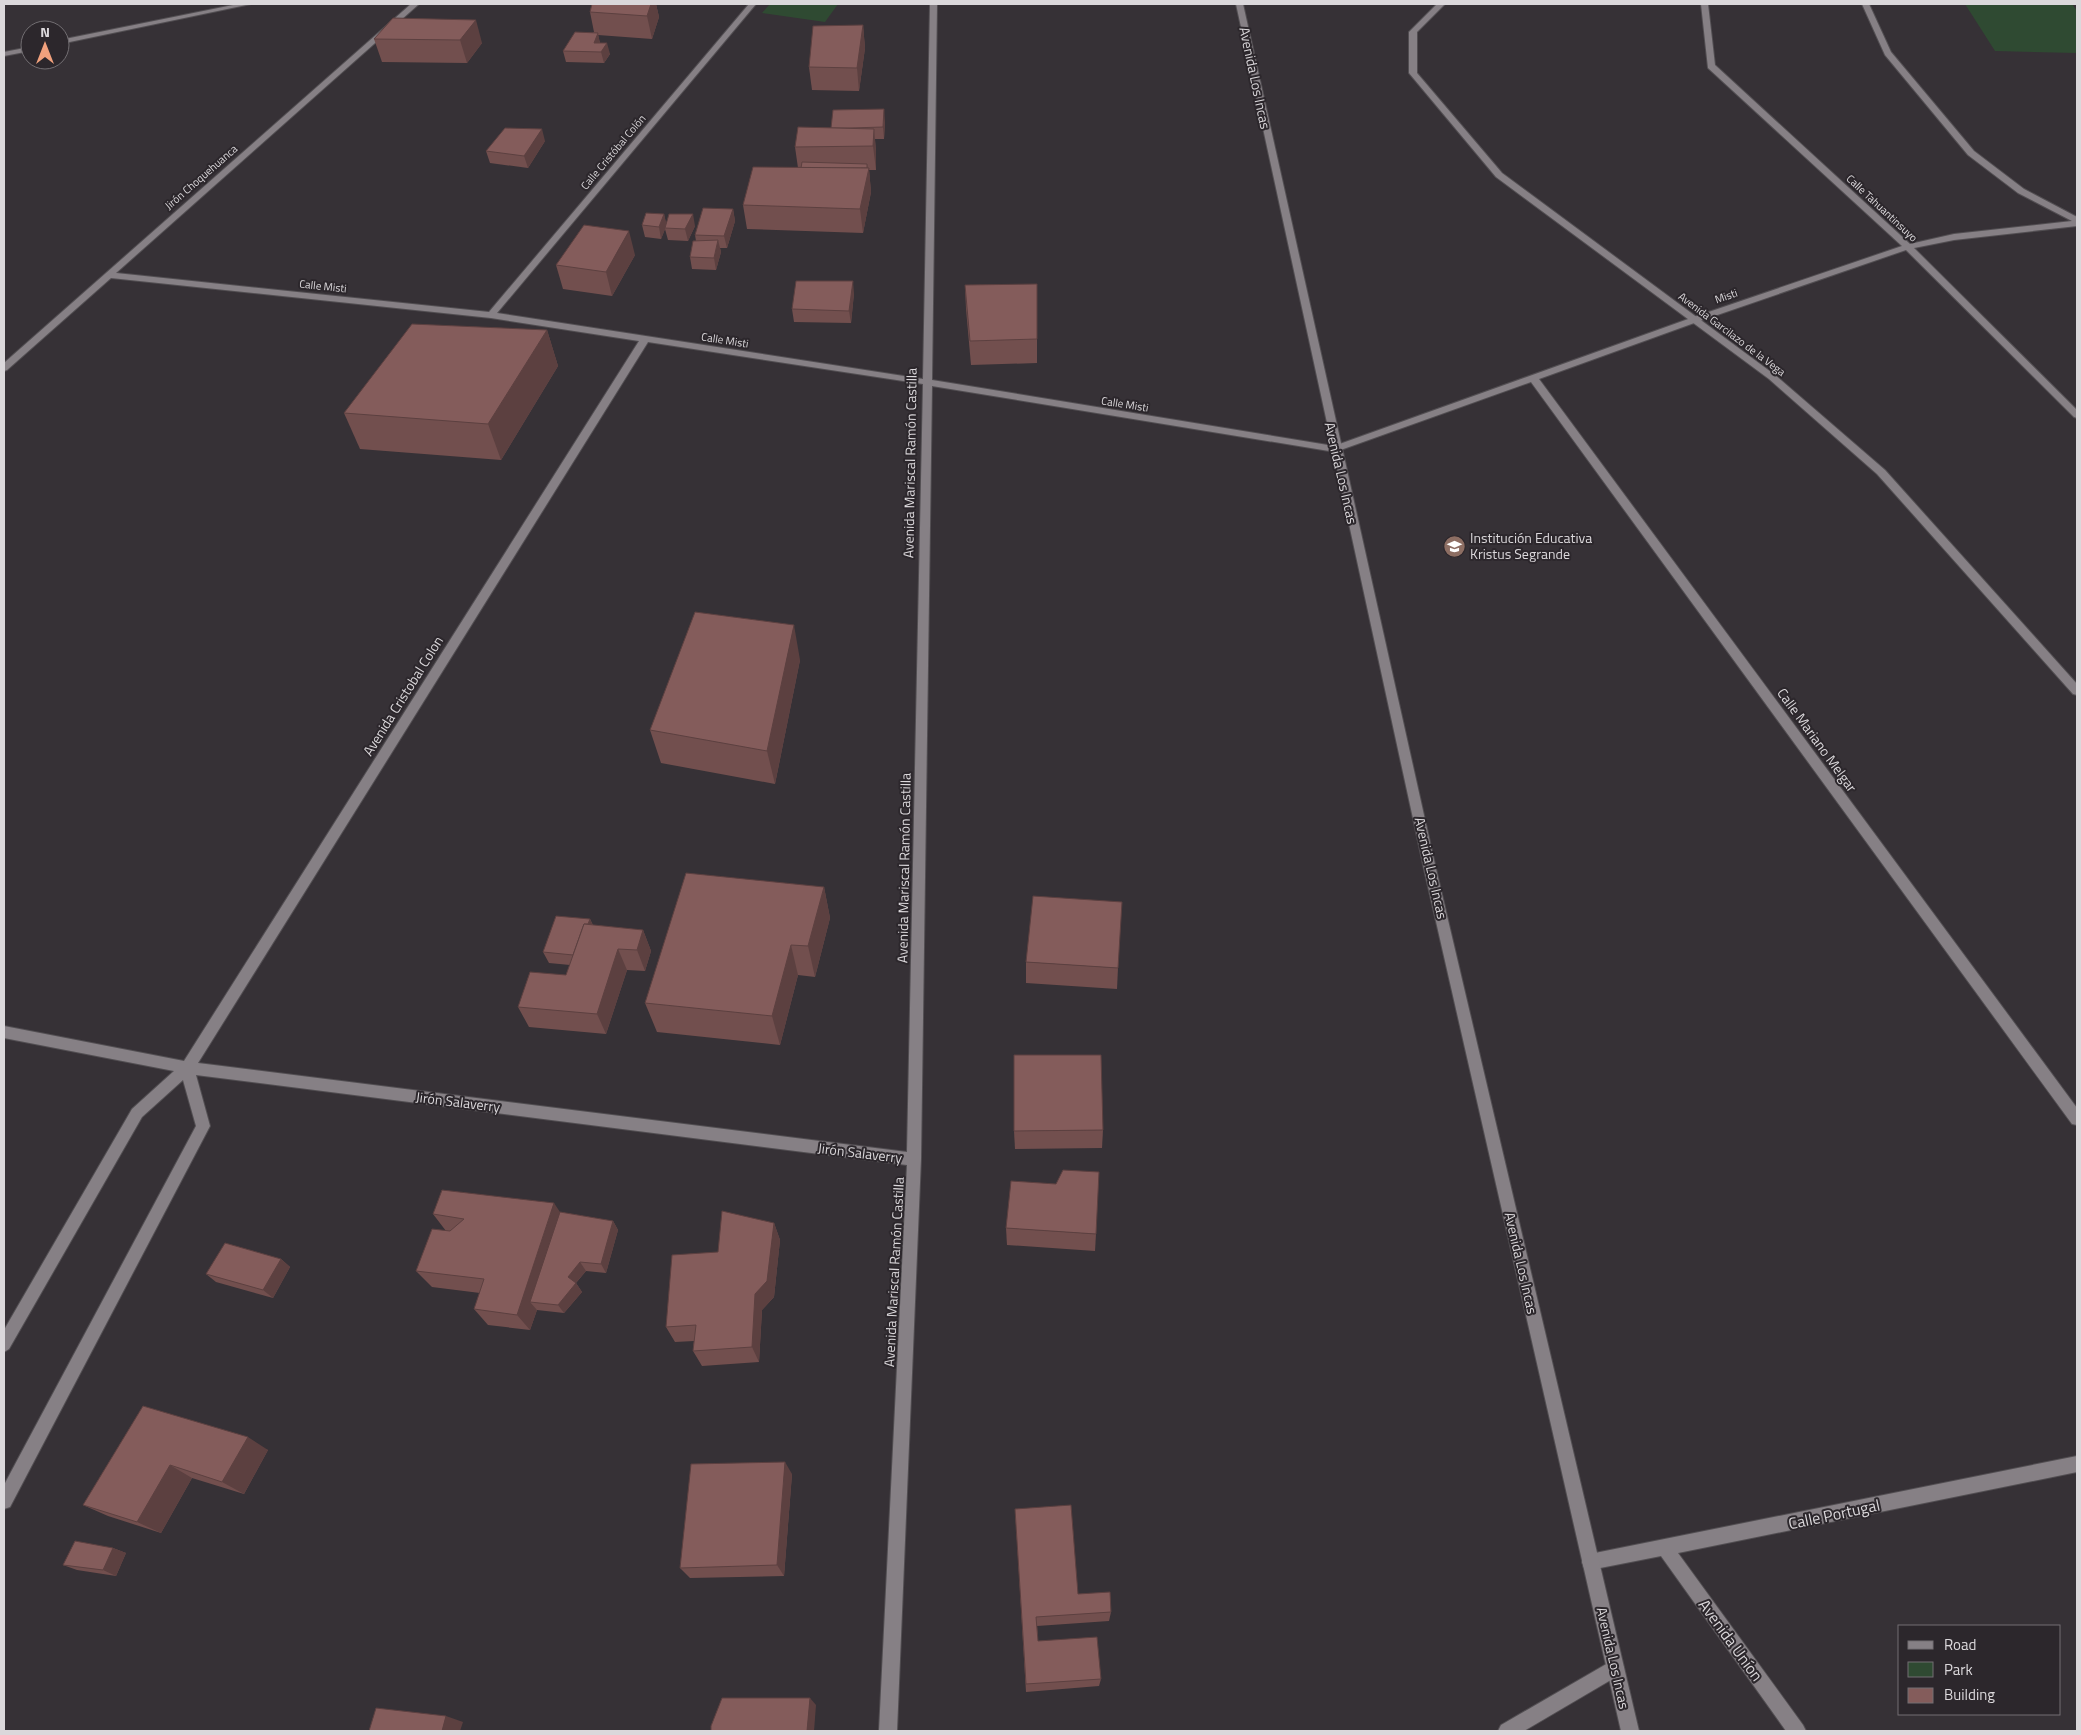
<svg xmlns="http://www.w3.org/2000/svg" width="2081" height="1735" viewBox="0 0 2081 1735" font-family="'Titillium Web',sans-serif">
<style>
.green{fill:#2f4a32}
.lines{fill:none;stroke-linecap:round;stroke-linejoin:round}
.street-casing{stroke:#524e52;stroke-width:2}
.secondary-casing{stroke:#524e52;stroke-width:2}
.street{fill:#868085;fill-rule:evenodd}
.secondary{fill:#868085;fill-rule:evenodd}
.wall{fill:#724f4e}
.shaded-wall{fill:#5c4040}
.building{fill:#845c5b;stroke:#5c4040}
.labels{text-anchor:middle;stroke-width:4;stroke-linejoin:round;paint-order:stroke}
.far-street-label{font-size:11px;fill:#dbd8db;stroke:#2c272c}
.street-label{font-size:14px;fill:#dbd8db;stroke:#2c272c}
.poi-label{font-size:14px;fill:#dbd8db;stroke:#2c272c;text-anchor:start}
.near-street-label{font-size:16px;fill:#dbd8db;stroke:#2c272c}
</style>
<rect width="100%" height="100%" fill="#363136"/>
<g class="green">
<polygon points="770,4 838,4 825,22 762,13"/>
<polygon points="1965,4 2072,4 2077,11 2077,53 1995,51"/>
</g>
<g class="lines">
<defs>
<g id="street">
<polygon points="238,4 251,4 60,44 60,40"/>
<path d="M411 4H419L116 273 489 312 749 4H756L497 313 923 379 930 4H937L932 380 1334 446 1691 318 1902 246 1708 68 1701 4H1708L1715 65 1910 244 1954 234 2072 221 2018 193 1968 155 1885 55 1862 4H1869L1891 52 1974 151 2024 189 2077 217V226L1954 240 1914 248 2077 410V418L2074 417 1906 250 1697 322 1539 379 2077 1108V1125L2072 1124 1531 382 1335 452 932 386 921 1159 897 1731H879L907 1165 196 1075 210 1126 10 1507 4 1509V1485L196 1126 183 1080 142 1117 9 1349 4 1352V1330L132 1109 174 1071 4 1038V1026L184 1061 639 341 491 318 111 278 7 370 4 371V363ZM648 342 923 384 907 1152 198 1063Z"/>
<polygon points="30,47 30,51 4,56 4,52"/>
<polygon points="2077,1456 2077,1472 1678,1553 1803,1725 1806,1731 1786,1731 1661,1556 1590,1570 1584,1568 1582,1562 1584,1556 1590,1554"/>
<polygon points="1615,1659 1621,1662 1624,1668 1621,1674 1524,1731 1498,1731 1501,1725"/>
</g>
<g id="secondary">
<polygon points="1236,4 1243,4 1436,869 1639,1731 1621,1731 1424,869"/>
<polygon points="1437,4 1445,4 1417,32 1417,73 1502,173 1775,375 1885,470 2077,684 2077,695 2073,694 1877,474 1769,379 1496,177 1409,73 1409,32"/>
</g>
</defs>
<use href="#street" class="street-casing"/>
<use href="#secondary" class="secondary-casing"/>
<use href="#street" class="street"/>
<use href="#secondary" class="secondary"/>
</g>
<g class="wall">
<polygon points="592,4 656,4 659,17 652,39 598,35 600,43 610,54 604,63 566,62 563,51 594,32 590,12"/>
<polygon points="393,18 482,43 467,63 382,62 374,39"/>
<polygon points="863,25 865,48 859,91 812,90 809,67"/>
<polygon points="885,121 884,139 875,139 876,152 876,170 869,170 871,192 863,233 747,229 743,205 798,168 795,147 831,128"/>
<polygon points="545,141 528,168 490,163 486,151"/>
<polygon points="733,209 735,221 727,248 720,248 721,252 716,270 692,269 690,257 696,241 695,235"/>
<polygon points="664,214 666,224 695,226 688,241 668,240 665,229 661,239 645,237 642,225"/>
<polygon points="635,255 612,296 563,289 556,265"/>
<polygon points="965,285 1037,339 1037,363 971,365 966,309"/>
<polygon points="854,293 851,323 794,322 792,309"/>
<polygon points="547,330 558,366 501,460 360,449 344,413"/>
<polygon points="800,660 775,784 661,763 650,730"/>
<polygon points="824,887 830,918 815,977 798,975 780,1045 657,1032 645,1003"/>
<polygon points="590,919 593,925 643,930 651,951 645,971 627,970 606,1034 529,1027 518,1007 566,975 570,965 549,963 543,952"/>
<polygon points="1026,962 1118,968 1117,989 1026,983"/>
<polygon points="1103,1130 1102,1148 1015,1149 1014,1131"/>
<polygon points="560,1212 613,1221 618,1230 606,1273 586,1271 576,1283 582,1292 564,1313 537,1310 530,1330 488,1325 474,1309 480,1293 432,1287 416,1271 446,1231 433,1214"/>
<polygon points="774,1223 780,1240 774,1297 762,1310 759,1362 702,1366 693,1351 694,1341 675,1342 666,1327 718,1252"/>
<polygon points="1006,1228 1096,1234 1095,1251 1007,1245"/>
<polygon points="281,1259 290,1267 273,1298 216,1282 206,1274"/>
<polygon points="143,1406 268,1450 244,1494 192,1478 161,1533 108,1516 83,1505"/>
<polygon points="792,1474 784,1576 690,1578 680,1568"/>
<polygon points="1015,1509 1078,1594 1111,1612 1109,1621 1037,1626 1038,1641 1101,1679 1099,1686 1026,1692"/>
<polygon points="113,1548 126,1553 116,1576 77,1570 63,1565"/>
</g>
<g class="shaded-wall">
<polygon points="651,4 656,4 659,17 652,39 647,16"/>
<polygon points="476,20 482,43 467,63 460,40"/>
<polygon points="863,25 865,48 859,91 857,68"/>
<polygon points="598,33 600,44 594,43"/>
<polygon points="607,43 610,54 604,63 601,52"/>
<polygon points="884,109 885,121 884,139 883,127"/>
<polygon points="542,129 545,141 528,168 524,156"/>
<polygon points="874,129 876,152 876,170 873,146"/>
<polygon points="867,164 868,172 869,168 871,192 863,233 860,209"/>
<polygon points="733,209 735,221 727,248 724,236"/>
<polygon points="664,214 667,226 665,228 665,229 661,239 659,227"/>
<polygon points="693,214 695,226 688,241 685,229"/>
<polygon points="629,231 635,255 612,296 606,272"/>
<polygon points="718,240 721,252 716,270 714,258"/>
<polygon points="853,281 854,293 851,323 849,311"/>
<polygon points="547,330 558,366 501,460 488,424"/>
<polygon points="794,625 800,660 775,784 767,751"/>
<polygon points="824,887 830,918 815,977 808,946"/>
<polygon points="590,919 595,930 578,955"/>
<polygon points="643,930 651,951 645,971 637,950"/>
<polygon points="791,945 798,975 780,1045 772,1016"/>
<polygon points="618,949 627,970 606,1034 597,1014"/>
<polygon points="554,1203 566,1221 530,1302 537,1310 530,1330 517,1315"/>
<polygon points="613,1221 618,1230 606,1273 601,1264"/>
<polygon points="774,1223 780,1240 774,1297 762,1310 759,1362 752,1347 755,1294"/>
<polygon points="281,1259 290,1267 273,1298 263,1290"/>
<polygon points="580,1262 586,1271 574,1285 568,1277"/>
<polygon points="576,1283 582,1292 564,1313 558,1305"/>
<polygon points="248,1437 268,1450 244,1494 222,1482"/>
<polygon points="785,1462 792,1474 784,1576 777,1565"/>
<polygon points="170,1465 192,1478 161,1533 137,1522"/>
<polygon points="113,1548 126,1553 116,1576 103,1570"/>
<polygon points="810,1698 816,1705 814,1731 807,1731"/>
<polygon points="446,1716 463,1722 460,1731 442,1731"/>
</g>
<g class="building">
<polygon points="592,4 651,4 647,16 590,12"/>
<polygon points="393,18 476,20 460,40 374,39"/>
<polygon points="863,25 857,68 809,67 813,26"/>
<polygon points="575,32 598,33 594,43 607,43 601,52 563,51"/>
<polygon points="884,109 883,127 850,128 831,128 833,110"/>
<polygon points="798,127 874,129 873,146 795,147"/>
<polygon points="505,128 542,129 524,156 486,151"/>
<polygon points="802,162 867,164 867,168 801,168"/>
<polygon points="753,167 869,168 860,209 743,205"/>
<polygon points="703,208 733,209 724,236 695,235"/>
<polygon points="646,213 664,214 659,227 642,225"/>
<polygon points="669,214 693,214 685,229 665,228"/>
<polygon points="584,225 629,231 606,272 556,265"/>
<polygon points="718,240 714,258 690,257 693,241"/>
<polygon points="796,281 853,281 849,311 792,309"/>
<polygon points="1037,284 1037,339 970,341 965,285"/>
<polygon points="412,324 547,330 488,424 344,413"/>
<polygon points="695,612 794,625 767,751 650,730"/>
<polygon points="686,873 824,887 808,946 791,945 772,1016 645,1003"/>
<polygon points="1033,896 1122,902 1118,968 1026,962"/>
<polygon points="556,916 590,919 588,924 584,924 573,955 543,952"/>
<polygon points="584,924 643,930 637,950 618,949 597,1014 518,1007 530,972 566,975"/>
<polygon points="1014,1055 1101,1055 1103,1130 1014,1131"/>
<polygon points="1063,1170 1099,1172 1096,1234 1006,1228 1011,1181 1056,1184"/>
<polygon points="442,1190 554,1203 517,1315 474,1309 484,1279 416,1271 432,1229 450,1231 464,1219 433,1214"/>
<polygon points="722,1211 774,1223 767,1281 755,1294 752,1347 693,1351 696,1325 666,1327 672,1255 718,1252"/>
<polygon points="560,1212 613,1221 601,1264 580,1262 568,1277 576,1283 558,1305 530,1302"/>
<polygon points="225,1243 281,1259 263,1290 206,1274"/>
<polygon points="143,1406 248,1437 222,1482 170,1465 137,1522 83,1505"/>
<polygon points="785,1462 777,1565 680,1568 691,1464"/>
<polygon points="1071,1505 1078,1594 1110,1592 1111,1612 1036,1617 1038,1641 1097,1637 1101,1679 1026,1684 1015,1509"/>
<polygon points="75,1541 113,1548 103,1570 63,1565"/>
<polygon points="722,1698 810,1698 807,1731 711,1731 711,1726"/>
<polygon points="376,1708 446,1716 442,1731 369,1731"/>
</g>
<defs>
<symbol id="school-disc" viewBox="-11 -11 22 22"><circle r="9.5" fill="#8d6e63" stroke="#2c272c"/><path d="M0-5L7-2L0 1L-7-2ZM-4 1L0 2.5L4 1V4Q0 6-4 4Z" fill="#fff"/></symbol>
</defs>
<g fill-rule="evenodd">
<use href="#school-disc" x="1442" y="534" width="25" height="25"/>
</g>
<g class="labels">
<g class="far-street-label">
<text transform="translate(613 152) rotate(-50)" y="4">Calle Cristóbal Colón</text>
<text transform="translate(201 177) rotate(-41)" y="4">Jirón Choquehuanca</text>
<text transform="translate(1882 208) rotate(43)" y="4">Calle Tahuantinsuyo</text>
<text transform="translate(323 286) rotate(6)" y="4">Calle Misti</text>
<text transform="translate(1726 296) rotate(-19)" y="4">Misti</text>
<text transform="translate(1732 334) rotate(37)" y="4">Avenida Garcilazo de la Vega</text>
<text transform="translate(725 340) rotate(9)" y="4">Calle Misti</text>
<text transform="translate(1125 404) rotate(9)" y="4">Calle Misti</text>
</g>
<g class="street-label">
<text transform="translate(1255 78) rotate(78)" y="5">Avenida Los Incas</text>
<text transform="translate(910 463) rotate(-89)" y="5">Avenida Mariscal Ramón Castilla</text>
<text transform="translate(1341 473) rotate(77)" y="5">Avenida Los Incas</text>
<text transform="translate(403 696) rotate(-58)" y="5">Avenida Cristobal Colon</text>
<text transform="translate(1817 740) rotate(54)" y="5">Calle Mariano Melgar</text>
<text transform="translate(904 868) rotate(-89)" y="5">Avenida Mariscal Ramón Castilla</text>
<text transform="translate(1431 868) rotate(77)" y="5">Avenida Los Incas</text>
<text transform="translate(458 1102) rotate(7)" y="5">Jirón Salaverry</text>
<text transform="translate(860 1153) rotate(7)" y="5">Jirón Salaverry</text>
<text transform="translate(1521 1263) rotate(77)" y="5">Avenida Los Incas</text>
<text transform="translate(894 1272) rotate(-87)" y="5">Avenida Mariscal Ramón Castilla</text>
<text transform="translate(1613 1658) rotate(77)" y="5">Avenida Los Incas</text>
</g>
<g class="poi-label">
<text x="1470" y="543">Institución Educativa<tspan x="1470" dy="16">Kristus Segrande</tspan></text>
</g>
<g class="near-street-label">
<text transform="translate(1834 1514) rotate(-12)" y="6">Calle Portugal</text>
<text transform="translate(1731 1640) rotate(54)" y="6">Avenida Uníon</text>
</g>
</g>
<rect width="2081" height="1735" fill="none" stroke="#dbd8db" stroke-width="10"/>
<rect x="1898" y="1625" width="162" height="90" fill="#2c272c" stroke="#726e72"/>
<rect x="1908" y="1641" width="25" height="8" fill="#868085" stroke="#726e72"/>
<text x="1944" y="1650" font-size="15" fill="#dbd8db">Road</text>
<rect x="1908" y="1662" width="25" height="15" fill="#2f4a32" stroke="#726e72"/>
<text x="1944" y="1675" font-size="15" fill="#dbd8db">Park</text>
<rect x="1908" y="1688" width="25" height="15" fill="#845c5b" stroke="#726e72"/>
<text x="1944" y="1700" font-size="15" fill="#dbd8db">Building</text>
<g transform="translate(45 45)"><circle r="24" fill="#2c272c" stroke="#726e72"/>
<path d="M0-4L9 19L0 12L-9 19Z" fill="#f1a17d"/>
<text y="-8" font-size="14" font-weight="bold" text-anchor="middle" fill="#dbd8db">N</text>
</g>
</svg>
